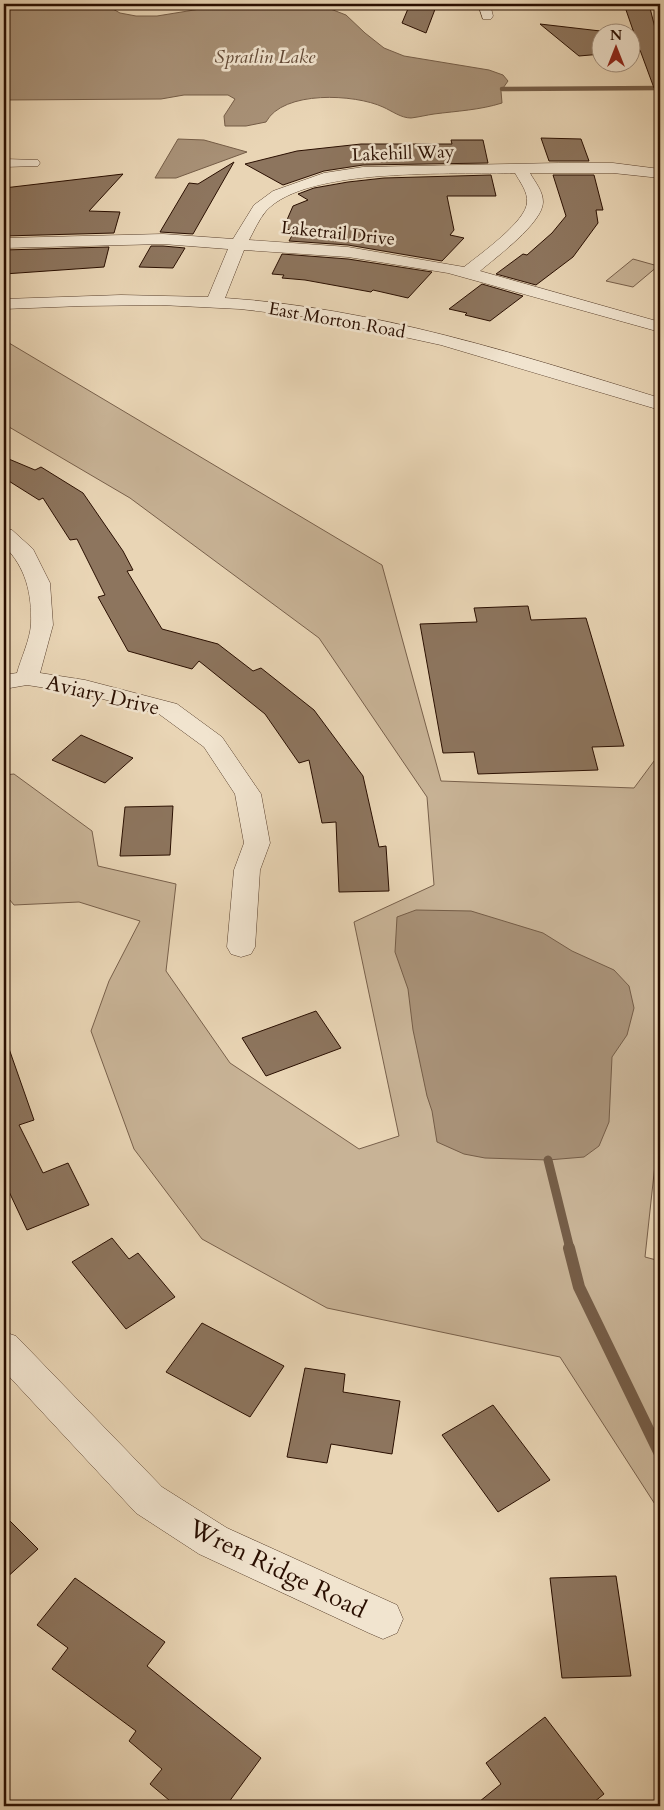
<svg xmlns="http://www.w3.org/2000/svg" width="664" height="1810" viewBox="0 0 664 1810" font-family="Cardo,serif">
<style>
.green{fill:#c8b396;stroke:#78604b}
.water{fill:#a89177;stroke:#755d47}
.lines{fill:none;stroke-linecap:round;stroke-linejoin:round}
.stream-far2{stroke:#755d47;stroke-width:4.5}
.stream-far1{stroke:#755d47;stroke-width:9}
.stream{stroke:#755d47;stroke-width:12}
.building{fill:#8d755e;stroke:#290e00}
.minor-casing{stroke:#59402d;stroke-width:1}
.minor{fill:#f1e4cf;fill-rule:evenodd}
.labels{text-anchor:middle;stroke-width:5;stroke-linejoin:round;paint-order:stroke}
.far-street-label{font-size:18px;fill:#290e00;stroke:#f1e4cf}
.far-water-label{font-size:19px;font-style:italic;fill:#624936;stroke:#f1e4cf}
.street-label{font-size:21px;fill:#290e00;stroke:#f1e4cf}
.near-street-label{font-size:25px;fill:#290e00;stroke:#f1e4cf}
</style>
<rect width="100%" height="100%" fill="#e9d5b5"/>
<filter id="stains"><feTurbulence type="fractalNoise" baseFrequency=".004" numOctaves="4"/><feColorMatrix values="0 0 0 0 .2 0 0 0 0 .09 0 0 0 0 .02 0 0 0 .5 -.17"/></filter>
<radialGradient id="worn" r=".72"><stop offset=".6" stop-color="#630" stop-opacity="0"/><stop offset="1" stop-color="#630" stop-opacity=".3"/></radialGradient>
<g class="green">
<polygon points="633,259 658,266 633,287 606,281"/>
<polygon points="4,340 382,565 441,781 634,788 660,753 660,1118 645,1257 660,1261 660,1512 560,1357 327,1308 202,1239 134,1149 91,1031 109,981 140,921 79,902 14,905 4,893 4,775 14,774 92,831 98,866 176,884 166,971 230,1063 359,1149 399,1136 354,922 434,885 427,797 319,638 130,498 4,424"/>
</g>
<g class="water">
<path d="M4 4H104L120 13 136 16H157L231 4H298L328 8 346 15 365 33 384 48 404 56 489 70 503 75 508 81 501 91 502 103C480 110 457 111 434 114 427 115 419 117 411 118 401 118 392 111 383 107 355 94 283 90 266 122L246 126H225L224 116 235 99 228 95H184L161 99 4 100Z"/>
<polygon points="178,139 204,140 247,152 176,178 155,178"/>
<polygon points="416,910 471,911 543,933 572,951 614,970 629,986 634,1008 627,1035 612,1057 609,1122 599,1146 584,1157 548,1160 485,1158 464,1154 437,1142 432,1111 427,1096 413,1030 408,989 395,952 397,917"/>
</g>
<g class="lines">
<polyline class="stream-far2" points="502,89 660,88"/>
<polyline class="stream-far1" points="548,1160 570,1249"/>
<polyline class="stream" points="569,1248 579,1287 660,1454"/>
</g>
<g class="building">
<polygon points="410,4 437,4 426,33 402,23"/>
<polygon points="625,7 650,8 660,48 660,86 654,88 640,50 632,50 632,35 635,36"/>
<polygon points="540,24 609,32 602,32 602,54 579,56"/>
<polygon points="541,138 581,139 589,161 549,161"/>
<polygon points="451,140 483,140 488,163 363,165 324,171 283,185 245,164 297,151 361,144 452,144"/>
<polygon points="234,162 193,234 160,232 189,183 198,184"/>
<polygon points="123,174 89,211 120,212 114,233 4,236 4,188"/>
<polygon points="491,175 496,196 447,196 454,230 450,235 464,238 442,261 348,245 289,241 295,230 283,229 293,206 308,200 298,194 314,188 348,182 384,178"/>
<polygon points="553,175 594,175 603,210 596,210 598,223 573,257 536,285 496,274 523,254 527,255 552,233 566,216"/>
<polygon points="151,246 163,246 185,248 173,268 139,267"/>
<polygon points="109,247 104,267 4,274 4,250"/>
<polygon points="282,254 348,259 432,272 408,298 373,290 371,292 305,280 282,278 284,275 272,274"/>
<polygon points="482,284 523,296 490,321 465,315 467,313 449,309"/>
<polygon points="4,457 35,470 41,467 83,493 123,551 133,570 127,571 162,629 218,644 253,671 261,668 314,710 363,776 379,847 386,846 389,891 339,892 336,822 322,823 309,760 299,763 265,714 199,661 192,669 128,651 98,597 105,595 77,539 70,540 43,498 39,500 4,478"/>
<polygon points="528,606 531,620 586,618 624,746 592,747 598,770 478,774 474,752 443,753 420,624 477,622 474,608"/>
<polygon points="81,735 133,758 105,783 52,760"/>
<polygon points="173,806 170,855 120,856 125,807"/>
<polygon points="316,1011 341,1048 266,1076 242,1038"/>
<polygon points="7,1043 34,1120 19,1125 43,1173 68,1163 89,1205 27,1230 4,1181 4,1044"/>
<polygon points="112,1238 129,1259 138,1253 175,1297 126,1329 72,1262"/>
<polygon points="202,1323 284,1366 250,1417 166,1372"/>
<polygon points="305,1368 345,1374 343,1392 400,1401 392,1454 331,1444 327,1463 287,1457"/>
<polygon points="493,1405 550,1480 498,1512 442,1435"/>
<polygon points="4,1515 38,1549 4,1580"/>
<polygon points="616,1576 631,1676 562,1678 550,1578"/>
<polygon points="75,1578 165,1642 147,1666 261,1758 226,1806 176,1806 150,1784 162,1769 129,1741 136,1731 52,1669 68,1648 37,1625"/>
<polygon points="545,1717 604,1794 589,1806 474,1806 501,1784 486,1763"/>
</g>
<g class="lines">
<defs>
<g id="minor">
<polygon points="478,4 490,4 493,16 491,19 483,19"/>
<polygon points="4,159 38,160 40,163 38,166 4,167"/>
<path d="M559 163H613L660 169V178L613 173H530C535 182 543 191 543 202 543 223 495 258 480 271L660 322V332L448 273 348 257 244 250 225 298C375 308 517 354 660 398V410L441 345 317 318 240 309 161 305 82 306 4 309V299L121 295 208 297 228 249 163 244 4 248V238L163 234 233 239 254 205 273 191 324 173 363 167ZM515 173C520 182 528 192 527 202 527 221 479 255 464 267L348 247 249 240C254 231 259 219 266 211 307 166 456 175 515 173Z"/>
<path d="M4 529 12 530 33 549 50 583 53 625 40 673 85 680 177 704 222 737 261 794 270 843 260 870 255 947 251 954 241 957 231 954 227 947 234 870 244 843 235 794 204 747 159 714 84 694 27 685 4 689V675L17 673C21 658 30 640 31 624 32 594 26 567 4 546Z"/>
<polygon points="4,1332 16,1336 162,1487 227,1528 397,1605 403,1619 397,1633 383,1639 369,1633 199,1554 136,1513 4,1371"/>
</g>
</defs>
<use href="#minor" class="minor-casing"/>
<use href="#minor" class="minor"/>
</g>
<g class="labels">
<g class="far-street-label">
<text transform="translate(403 153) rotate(-2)" y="6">Lakehill Way</text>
<text transform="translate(338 233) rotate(6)" y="6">Laketrail Drive</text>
<text transform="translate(337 320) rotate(10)" y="6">East Morton Road</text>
</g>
<g class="far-water-label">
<text x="265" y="63">Spratlin Lake</text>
</g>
<g class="street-label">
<text transform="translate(103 695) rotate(13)" y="7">Aviary Drive</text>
</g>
<g class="near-street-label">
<text transform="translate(278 1568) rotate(26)" y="9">Wren Ridge Road</text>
</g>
</g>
<rect width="664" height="1810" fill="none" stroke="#e9d5b5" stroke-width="20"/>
<rect x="5" y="5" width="654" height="1800" fill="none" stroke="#290e00" stroke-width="2.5"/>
<rect x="10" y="10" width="644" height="1790" fill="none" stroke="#290e00"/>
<g transform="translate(616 48)"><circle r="24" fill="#f1e4cf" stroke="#a18e7c"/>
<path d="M0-4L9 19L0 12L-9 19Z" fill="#8f2418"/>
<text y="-8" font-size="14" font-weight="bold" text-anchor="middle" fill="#290e00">N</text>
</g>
<rect width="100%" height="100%" filter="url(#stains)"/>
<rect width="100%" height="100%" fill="url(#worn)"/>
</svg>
